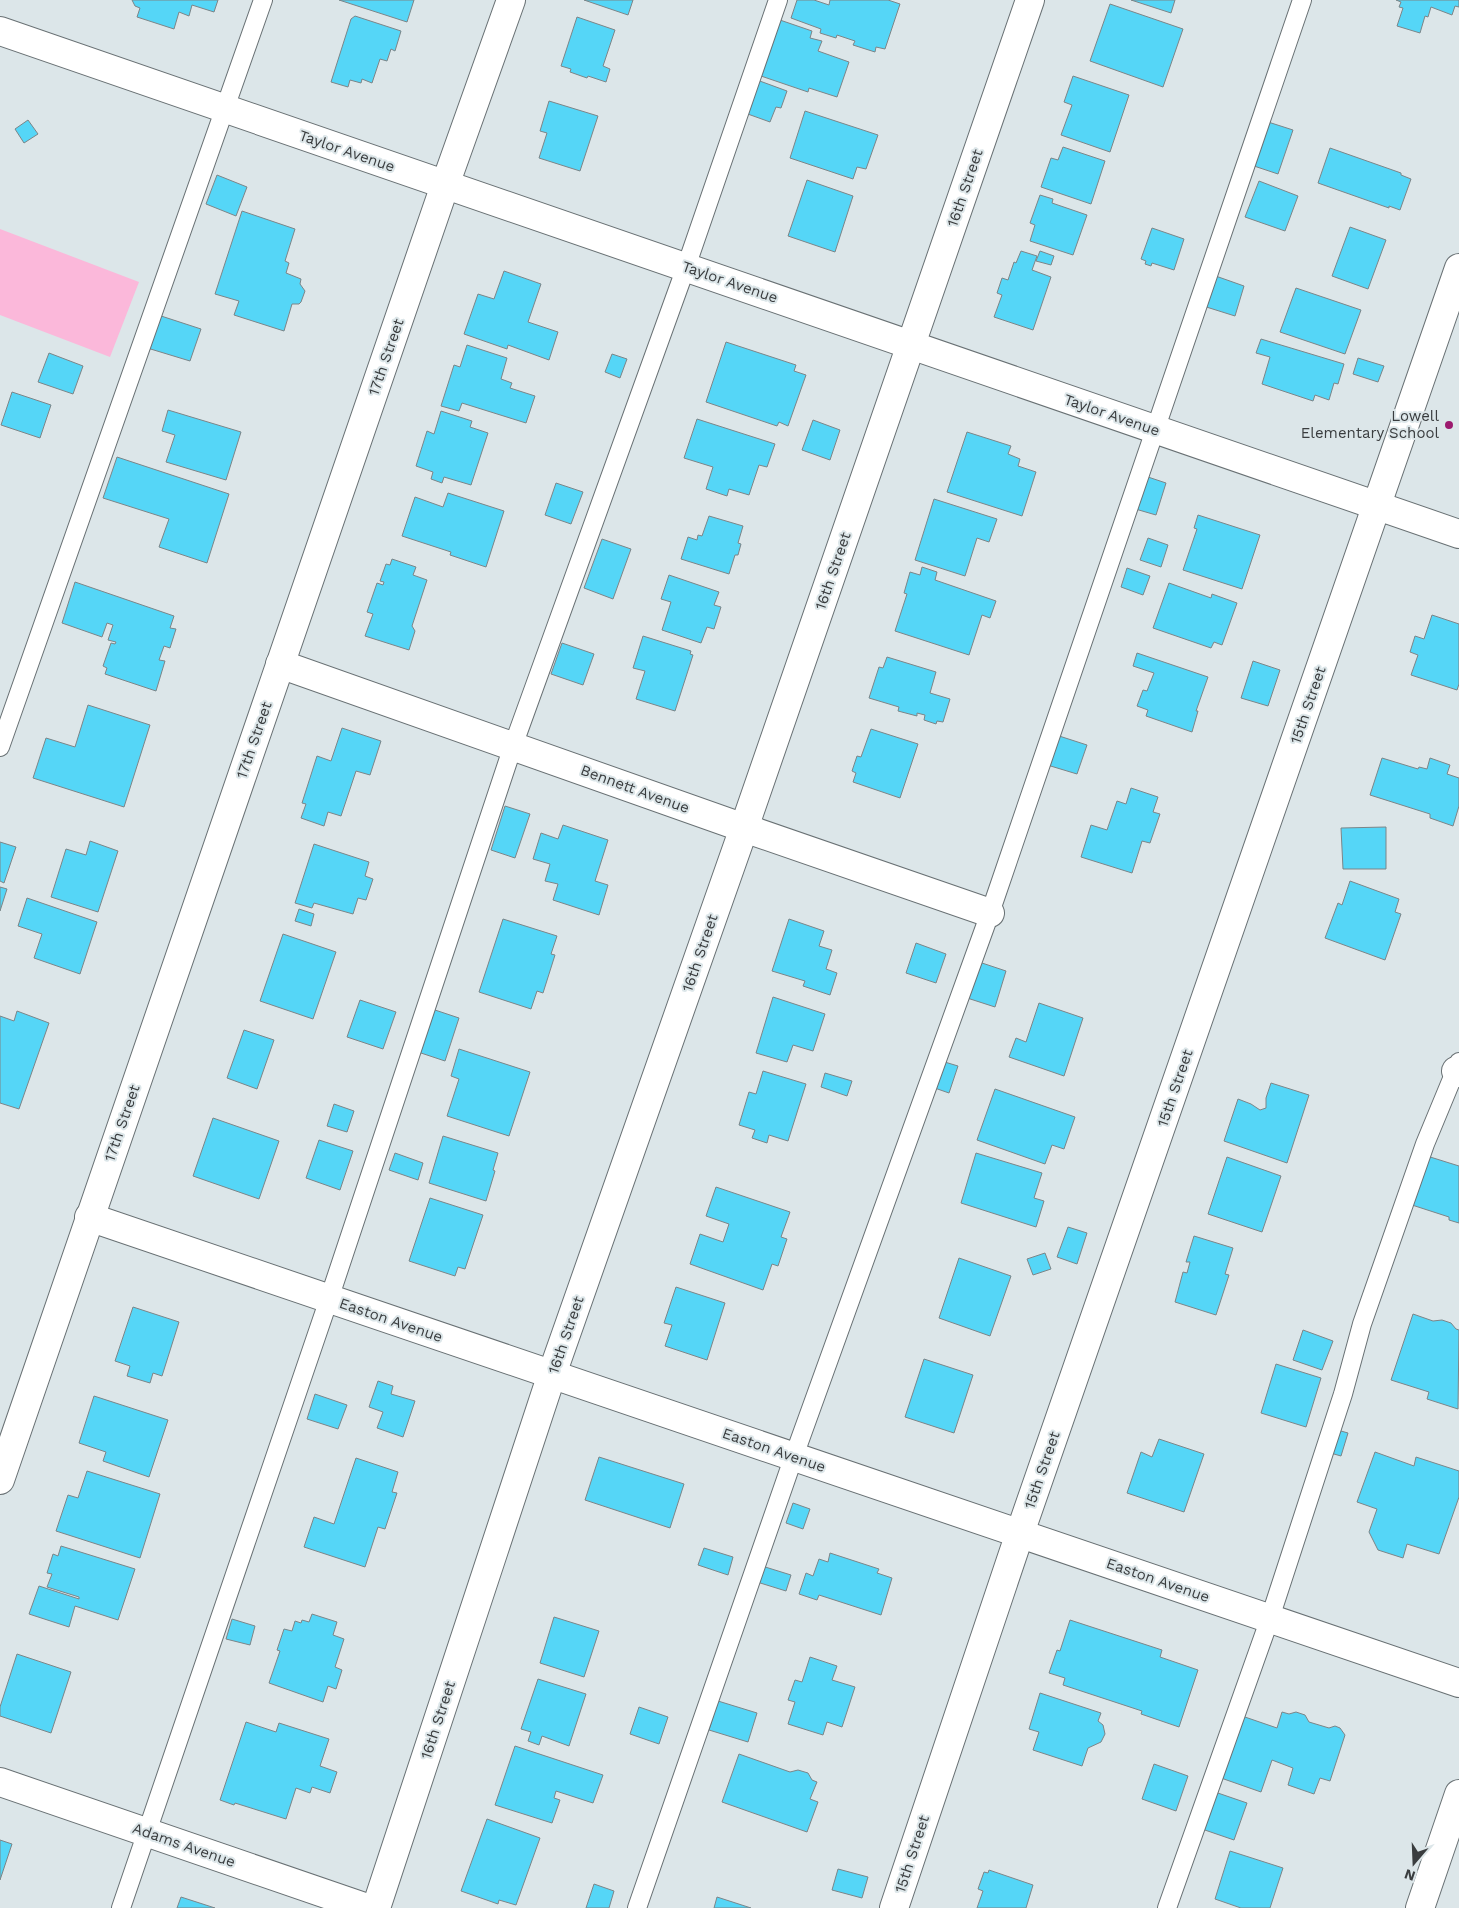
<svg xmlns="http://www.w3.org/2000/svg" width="1459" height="1908" viewBox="0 0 1459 1908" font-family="'Work Sans',sans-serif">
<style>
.green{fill:#fbb8da}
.building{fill:#55d6f7;stroke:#7c8588}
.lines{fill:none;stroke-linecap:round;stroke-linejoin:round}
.lane-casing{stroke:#697174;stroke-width:20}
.street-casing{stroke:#697174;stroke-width:30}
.secondary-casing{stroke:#697174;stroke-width:30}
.lane{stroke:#fff;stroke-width:18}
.street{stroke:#fff;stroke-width:28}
.secondary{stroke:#fff;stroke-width:28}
.poi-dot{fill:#9c1a6e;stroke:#dce6e9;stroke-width:2}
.labels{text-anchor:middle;stroke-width:4;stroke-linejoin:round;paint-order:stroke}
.street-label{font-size:15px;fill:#3a3d3f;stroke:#dce6e9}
.poi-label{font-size:15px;fill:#3a3d3f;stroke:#dce6e9;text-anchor:end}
</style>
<rect width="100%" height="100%" fill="#dce6e9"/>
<polygon class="green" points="0,229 139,282 110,357 0,315"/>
<g class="building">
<polygon points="132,0 218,0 214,12 192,5 189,16 179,12 174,29 137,17 140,8 135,6"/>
<polygon points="339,0 414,0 407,22"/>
<polygon points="584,0 633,0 628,15"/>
<polygon points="797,0 814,0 829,5 830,0 888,0 900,4 885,49 876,47 875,52 853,45 855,41 837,35 836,38 820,33 821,29 791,18"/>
<polygon points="1131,0 1175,0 1171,13"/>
<polygon points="1396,0 1459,0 1459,7 1455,6 1452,15 1431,7 1428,17 1425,16 1420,33 1397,26 1403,8 1399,7 1401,2"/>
<polygon points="1110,4 1183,29 1163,87 1090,61"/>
<polygon points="355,16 401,31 395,51 391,49 387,61 380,59 372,83 362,79 361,83 350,80 348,87 331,82 351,19"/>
<polygon points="577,17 615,30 603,66 610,69 606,82 588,76 587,78 570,72 571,69 561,66"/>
<polygon points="777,19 812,31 810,38 822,41 818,51 849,62 837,97 809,88 808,92 758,75"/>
<polygon points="1073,76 1129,95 1110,152 1061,135 1072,105 1064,102"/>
<polygon points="757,80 787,91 781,108 776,107 770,122 745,113"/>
<polygon points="549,101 598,116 580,171 539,158 547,133 540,131"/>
<polygon points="805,111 878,135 866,169 857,167 853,179 790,158"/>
<polygon points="28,120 38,134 24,143 15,129"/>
<polygon points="1265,121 1293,130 1278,174 1251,165"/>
<polygon points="1063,147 1105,161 1091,204 1041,187 1051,158 1058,160"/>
<polygon points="1330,148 1401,173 1401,175 1411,179 1400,210 1389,206 1389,208 1318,183"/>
<polygon points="217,175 247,187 236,216 206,204"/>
<polygon points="807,180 853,196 835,252 788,236"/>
<polygon points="1259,181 1298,196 1285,231 1245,217"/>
<polygon points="1040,195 1053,199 1052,203 1087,215 1073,255 1030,241 1035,225 1030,223"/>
<polygon points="242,211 295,229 285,261 289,263 286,273 301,279 300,284 305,291 301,302 299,304 292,304 284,331 234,315 239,301 215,294"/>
<polygon points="1350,227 1386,240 1368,289 1332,276"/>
<polygon points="1152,228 1184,239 1174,270 1152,263 1151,266 1145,264 1146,261 1141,259"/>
<polygon points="1021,251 1037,256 1032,270 1051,277 1033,330 994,317 1002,295 997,293 1002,278 1008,280 1014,262 1016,263"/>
<polygon points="1040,251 1054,256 1051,265 1036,261"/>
<polygon points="504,271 541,284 528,322 558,332 549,360 508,345 507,349 464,334 478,294 494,299"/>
<polygon points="1210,274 1244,286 1235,316 1200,305"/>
<polygon points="1296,288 1361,310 1345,354 1280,332"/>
<polygon points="155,314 201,329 190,361 144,347"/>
<polygon points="1261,339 1344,364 1338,384 1334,383 1329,400 1315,395 1313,401 1262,384 1270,357 1256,353"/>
<polygon points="726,342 796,365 794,371 806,375 788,426 779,422 777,426 706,402"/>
<polygon points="467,345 507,358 501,379 512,383 510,388 535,396 526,423 462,403 459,411 441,406 454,365 460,367"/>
<polygon points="49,353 83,366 73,394 38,382"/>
<polygon points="612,354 627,359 620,378 605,372"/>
<polygon points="1358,358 1384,366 1378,382 1353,374"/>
<polygon points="12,392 51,405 40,438 1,425"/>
<polygon points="168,410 241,432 226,480 166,462 175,435 162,431"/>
<polygon points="441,411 472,421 470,427 488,433 471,485 444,477 442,483 431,479 433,472 416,466 427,431 434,434"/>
<polygon points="697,419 775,444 767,467 759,465 749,495 729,489 727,496 706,489 713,467 684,458"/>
<polygon points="813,420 840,430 830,460 802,450"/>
<polygon points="967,432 1011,446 1008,454 1020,459 1018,466 1036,472 1022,516 947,492"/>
<polygon points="117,457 229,494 207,563 159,547 169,519 103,498"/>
<polygon points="1142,475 1166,483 1156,515 1132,508"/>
<polygon points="556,483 583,492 571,524 545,515"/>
<polygon points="448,493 504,511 486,567 450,555 451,552 402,536 415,497 443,507"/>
<polygon points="934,499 997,519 989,542 977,538 965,576 915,560"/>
<polygon points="1198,515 1260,535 1242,589 1183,570 1197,529 1194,528"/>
<polygon points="709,516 743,526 738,543 741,544 738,555 735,555 729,574 681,559 688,537 697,540 698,535 702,536"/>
<polygon points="1148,538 1168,545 1161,567 1140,560"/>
<polygon points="602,539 631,549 613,599 584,588"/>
<polygon points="392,559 416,567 413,575 427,580 412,626 415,631 409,650 365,636 373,614 367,612 377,583 383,585 384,582 380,581 386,564 390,565"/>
<polygon points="922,567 937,572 935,580 996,601 990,618 982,615 969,655 895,631 907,594 904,593 910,572 920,575"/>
<polygon points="1127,568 1150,576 1143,595 1121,587"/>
<polygon points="669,575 719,592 714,605 721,607 714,629 707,627 701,643 662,630 671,602 661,599"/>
<polygon points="75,582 174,616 170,628 176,629 170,648 164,646 159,660 165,661 156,691 105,674 107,668 103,666 111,643 115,644 116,642 108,640 113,625 107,623 102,637 62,623"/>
<polygon points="1169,583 1211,598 1212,594 1237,603 1222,645 1214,642 1211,648 1153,628"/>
<polygon points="1432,615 1459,624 1459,684 1457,690 1411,675 1418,655 1410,652 1415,636 1424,639"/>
<polygon points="643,636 691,651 690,654 693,655 675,711 636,699 645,671 633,668"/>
<polygon points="562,643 594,654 583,685 551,674"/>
<polygon points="1137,653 1208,677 1196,711 1198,711 1192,732 1146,716 1148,710 1137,706 1143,690 1147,691 1154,673 1133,666"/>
<polygon points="887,657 936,672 930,693 950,699 943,722 937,721 936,724 924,720 925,715 917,713 917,716 898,711 899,707 869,698 879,667 883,668"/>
<polygon points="1253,661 1280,670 1268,706 1241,698"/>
<polygon points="88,705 150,725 124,807 33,778 46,738 75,747"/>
<polygon points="342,728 381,741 370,775 356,771 341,816 328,812 324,826 301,818 306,804 302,803 317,756 331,761"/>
<polygon points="871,729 918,744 900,798 853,782 856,773 852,771 857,756 861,757"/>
<polygon points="1053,734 1087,745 1077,774 1044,764"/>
<polygon points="1382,758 1418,769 1419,767 1427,769 1430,758 1450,765 1447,774 1459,778 1459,806 1453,826 1430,818 1430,814 1370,795"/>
<polygon points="1131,788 1158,797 1153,812 1160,814 1150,843 1142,841 1132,873 1081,857 1091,825 1107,830 1117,801 1126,804"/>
<polygon points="505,806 530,814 515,858 491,850"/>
<polygon points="563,825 608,840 595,881 608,885 599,915 553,900 558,884 545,881 550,864 533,859 541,833 558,839"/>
<polygon points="1386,827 1386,869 1343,869 1341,828"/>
<polygon points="90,841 118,851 98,912 51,897 66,849 86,855"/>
<polygon points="0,842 16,847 4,883 0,881"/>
<polygon points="314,844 369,862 365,876 373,879 366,900 358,898 353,914 314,903 312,908 295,903"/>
<polygon points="1350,881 1399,899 1395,912 1401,914 1385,960 1325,938 1338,903 1342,905"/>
<polygon points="0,887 7,889 0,911"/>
<polygon points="27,898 97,922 80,974 34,958 42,934 18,926"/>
<polygon points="299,909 314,914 311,926 295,921"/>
<polygon points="503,919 557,936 551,954 555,955 543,993 537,991 531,1009 479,992"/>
<polygon points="789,919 824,931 819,946 832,950 826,969 837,973 830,995 803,986 805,981 772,971"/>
<polygon points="283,934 336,952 313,1019 260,1001"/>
<polygon points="916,943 946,954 936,983 906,973"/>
<polygon points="973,960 1006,971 995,1007 961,996"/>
<polygon points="773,997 825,1014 813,1051 793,1045 787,1062 756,1053"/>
<polygon points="360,1000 396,1012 383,1049 347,1037"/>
<polygon points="1039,1003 1083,1018 1064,1076 1009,1057 1016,1038 1026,1042"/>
<polygon points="429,1008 459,1018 445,1061 415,1051"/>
<polygon points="17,1011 49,1023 19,1109 0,1103 0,1016 14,1021"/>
<polygon points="244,1030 274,1040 257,1089 227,1078"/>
<polygon points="459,1049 530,1072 509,1136 447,1116 459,1079 451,1076"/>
<polygon points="938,1060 958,1066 949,1093 929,1086"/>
<polygon points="763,1071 806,1084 788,1141 769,1135 767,1143 752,1138 755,1130 739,1125 749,1092 756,1094"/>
<polygon points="825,1073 852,1081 847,1096 821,1087"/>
<polygon points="1271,1083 1309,1095 1287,1163 1224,1141 1238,1099 1251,1104 1260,1110 1266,1108 1266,1098"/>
<polygon points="995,1089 1075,1117 1064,1149 1052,1145 1045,1164 977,1140"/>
<polygon points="334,1104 354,1111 347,1132 327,1126"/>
<polygon points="213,1118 279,1141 259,1199 193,1176"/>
<polygon points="443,1136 498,1153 493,1170 495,1171 486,1201 429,1183"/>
<polygon points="319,1140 353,1151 340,1190 306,1178"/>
<polygon points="395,1153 423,1163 418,1180 389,1170"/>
<polygon points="976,1153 1042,1173 1034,1198 1044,1201 1036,1227 961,1203"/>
<polygon points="1427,1156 1459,1166 1459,1223 1449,1220 1449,1217 1412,1205"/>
<polygon points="1227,1157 1281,1176 1262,1232 1208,1214"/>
<polygon points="716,1187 790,1212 781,1237 787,1239 778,1266 772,1264 763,1290 690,1264 700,1234 723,1242 729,1224 706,1216"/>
<polygon points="430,1198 483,1215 465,1269 458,1267 455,1276 409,1261"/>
<polygon points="1068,1227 1087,1233 1077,1264 1057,1257"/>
<polygon points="1194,1236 1233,1248 1225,1274 1229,1275 1216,1315 1175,1302 1183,1272 1187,1273 1190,1262 1186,1262"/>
<polygon points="1045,1253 1051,1269 1033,1275 1027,1259"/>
<polygon points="959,1258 1011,1276 990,1336 939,1318"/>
<polygon points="676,1287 725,1303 707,1360 665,1346 672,1325 664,1323"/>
<polygon points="133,1307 179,1322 162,1376 153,1373 150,1383 127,1376 130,1366 115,1361"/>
<polygon points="1413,1314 1433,1321 1442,1320 1451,1323 1456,1329 1459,1330 1458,1409 1427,1399 1429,1392 1391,1380"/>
<polygon points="1303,1330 1333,1341 1322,1370 1293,1360"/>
<polygon points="924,1359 973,1375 954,1433 905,1417"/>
<polygon points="1276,1364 1321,1378 1306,1427 1261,1413"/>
<polygon points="378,1381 393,1386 391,1394 415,1401 403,1437 377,1428 383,1412 369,1407"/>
<polygon points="315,1394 347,1405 338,1429 307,1419"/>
<polygon points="94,1396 168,1420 149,1477 103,1461 106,1452 79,1443"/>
<polygon points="1334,1429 1348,1433 1341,1456 1327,1452"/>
<polygon points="1159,1439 1204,1454 1184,1512 1127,1493 1141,1452 1152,1457"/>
<polygon points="1375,1452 1414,1466 1416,1457 1459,1471 1459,1497 1439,1554 1407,1544 1403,1558 1378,1550 1369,1532 1377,1509 1357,1502"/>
<polygon points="599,1457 684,1484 670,1528 585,1500"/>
<polygon points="356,1458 398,1472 392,1492 397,1493 385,1529 378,1527 365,1567 304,1547 314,1517 334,1524"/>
<polygon points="87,1471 160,1494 140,1558 56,1531 68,1495 78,1498"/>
<polygon points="793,1503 810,1509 803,1529 786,1523"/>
<polygon points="61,1546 135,1569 118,1620 75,1606 69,1627 29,1614 39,1586 79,1599 79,1597 47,1587 52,1574 47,1573 53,1554 58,1556"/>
<polygon points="704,1548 733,1557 728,1575 698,1565"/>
<polygon points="830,1553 879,1569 877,1573 892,1578 881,1615 819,1595 817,1600 799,1594 806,1573 813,1576 819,1559 828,1562"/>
<polygon points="762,1566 791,1575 786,1591 757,1582"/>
<polygon points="312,1614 337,1622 333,1635 344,1639 335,1667 342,1670 336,1689 328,1686 323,1702 269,1683 280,1651 277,1650 284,1629 292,1631 295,1621 301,1623 302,1620 309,1622"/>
<polygon points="554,1617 599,1631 584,1677 540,1663"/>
<polygon points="232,1619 255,1626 250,1645 226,1639"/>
<polygon points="1070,1620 1162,1650 1160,1657 1198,1670 1179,1727 1141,1714 1142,1711 1063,1685 1065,1678 1049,1673 1057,1650 1060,1651"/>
<polygon points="17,1654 71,1672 51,1733 0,1716 0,1707"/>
<polygon points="810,1657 837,1666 832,1680 855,1687 842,1727 827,1722 823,1735 788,1724 795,1702 788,1700 795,1680 802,1682"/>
<polygon points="538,1679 586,1694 569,1746 542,1736 539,1745 528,1741 531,1732 521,1729"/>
<polygon points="1040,1693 1101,1713 1098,1721 1103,1725 1105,1734 1101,1742 1088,1748 1082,1766 1033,1750 1039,1732 1029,1729"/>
<polygon points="718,1701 757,1713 748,1742 709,1730"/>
<polygon points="639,1707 668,1717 659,1744 630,1734"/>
<polygon points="1282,1712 1289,1714 1296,1712 1305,1715 1309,1722 1329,1728 1335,1726 1340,1728 1345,1735 1330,1781 1320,1778 1314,1794 1288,1785 1293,1768 1272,1760 1261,1792 1221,1778 1242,1716 1277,1728"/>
<polygon points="246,1722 276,1732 279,1723 329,1739 320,1766 337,1772 330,1793 312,1787 310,1793 296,1788 286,1819 235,1803 234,1805 220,1800"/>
<polygon points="515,1746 603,1775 593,1803 556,1791 554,1798 560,1800 552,1823 495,1805"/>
<polygon points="739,1754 790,1772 798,1770 808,1773 812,1780 817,1782 810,1799 818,1802 807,1832 722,1802"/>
<polygon points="1154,1764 1188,1776 1176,1811 1142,1799"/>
<polygon points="1212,1791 1247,1803 1234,1840 1199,1828"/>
<polygon points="487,1819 540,1838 516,1905 499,1900 498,1904 461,1891"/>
<polygon points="0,1840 12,1844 0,1880"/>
<polygon points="1230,1851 1283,1868 1270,1908 1241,1908 1215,1899"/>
<polygon points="838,1869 868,1877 862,1898 832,1890"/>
<polygon points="989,1870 1033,1885 1026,1908 977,1908 983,1891 978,1889 984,1872 988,1873"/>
<polygon points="594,1884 614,1891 609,1908 586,1908"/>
<polygon points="181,1897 215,1908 177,1908"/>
<polygon points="717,1897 751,1908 714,1908"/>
</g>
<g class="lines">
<defs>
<g id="lane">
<polyline points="0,747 263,0"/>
<polyline points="121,1908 329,1299 513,746 686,267 778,0"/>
<polyline points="637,1908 794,1456 990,913 1302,0"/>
<polyline points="1167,1908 1270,1618 1343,1394 1362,1324 1425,1144 1459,1062"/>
</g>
<g id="street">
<polyline points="0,31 1459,534"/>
<polyline points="280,664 744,828 990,913"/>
<polyline points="1456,1071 1459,1073"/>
<polyline points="89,1217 1459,1683"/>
<polyline points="0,1480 445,185 511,0"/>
<polyline points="0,1782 367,1908"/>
<polyline points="376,1908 552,1374 744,828 1030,0"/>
<polyline points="894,1908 1020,1533 1459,268"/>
</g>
<polyline id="secondary" points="1420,1908 1459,1794"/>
</defs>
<use href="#lane" class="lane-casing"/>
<use href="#street" class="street-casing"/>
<use href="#secondary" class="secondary-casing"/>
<use href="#lane" class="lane"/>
<use href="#street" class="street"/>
<use href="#secondary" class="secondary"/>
</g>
<circle class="poi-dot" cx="1449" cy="425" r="5"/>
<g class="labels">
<g class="street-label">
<text transform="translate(347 151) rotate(19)" y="5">Taylor Avenue</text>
<text transform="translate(965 188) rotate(-71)" y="5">16th Street</text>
<text transform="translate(730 282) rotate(19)" y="5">Taylor Avenue</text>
<text transform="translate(386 357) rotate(-71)" y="5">17th Street</text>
<text transform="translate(1112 415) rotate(19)" y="5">Taylor Avenue</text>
<text transform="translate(833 571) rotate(-71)" y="5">16th Street</text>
<text transform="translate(1308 705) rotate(-71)" y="5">15th Street</text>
<text transform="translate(254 740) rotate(-71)" y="5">17th Street</text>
<text transform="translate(635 789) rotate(20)" y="5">Bennett Avenue</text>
<text transform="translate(700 953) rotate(-71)" y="5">16th Street</text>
<text transform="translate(1175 1088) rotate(-71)" y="5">15th Street</text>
<text transform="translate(122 1123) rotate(-71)" y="5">17th Street</text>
<text transform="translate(391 1320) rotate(19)" y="5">Easton Avenue</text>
<text transform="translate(566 1335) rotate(-71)" y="5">16th Street</text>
<text transform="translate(774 1450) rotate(19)" y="5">Easton Avenue</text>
<text transform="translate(1042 1470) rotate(-71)" y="5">15th Street</text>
<text transform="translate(1158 1580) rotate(19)" y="5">Easton Avenue</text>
<text transform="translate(438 1720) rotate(-72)" y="5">16th Street</text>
<text transform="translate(184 1845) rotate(19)" y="5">Adams Avenue</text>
<text transform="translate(912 1854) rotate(-72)" y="5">15th Street</text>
</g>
<g class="poi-label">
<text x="1439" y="421">Lowell<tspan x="1439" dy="17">Elementary School</tspan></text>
</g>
</g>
<g transform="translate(1414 1863) rotate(199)" stroke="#dce6e9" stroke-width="4" paint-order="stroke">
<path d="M0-4L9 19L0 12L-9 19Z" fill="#3a3d3f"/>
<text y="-8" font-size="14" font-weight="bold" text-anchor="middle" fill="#3a3d3f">N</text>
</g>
</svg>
